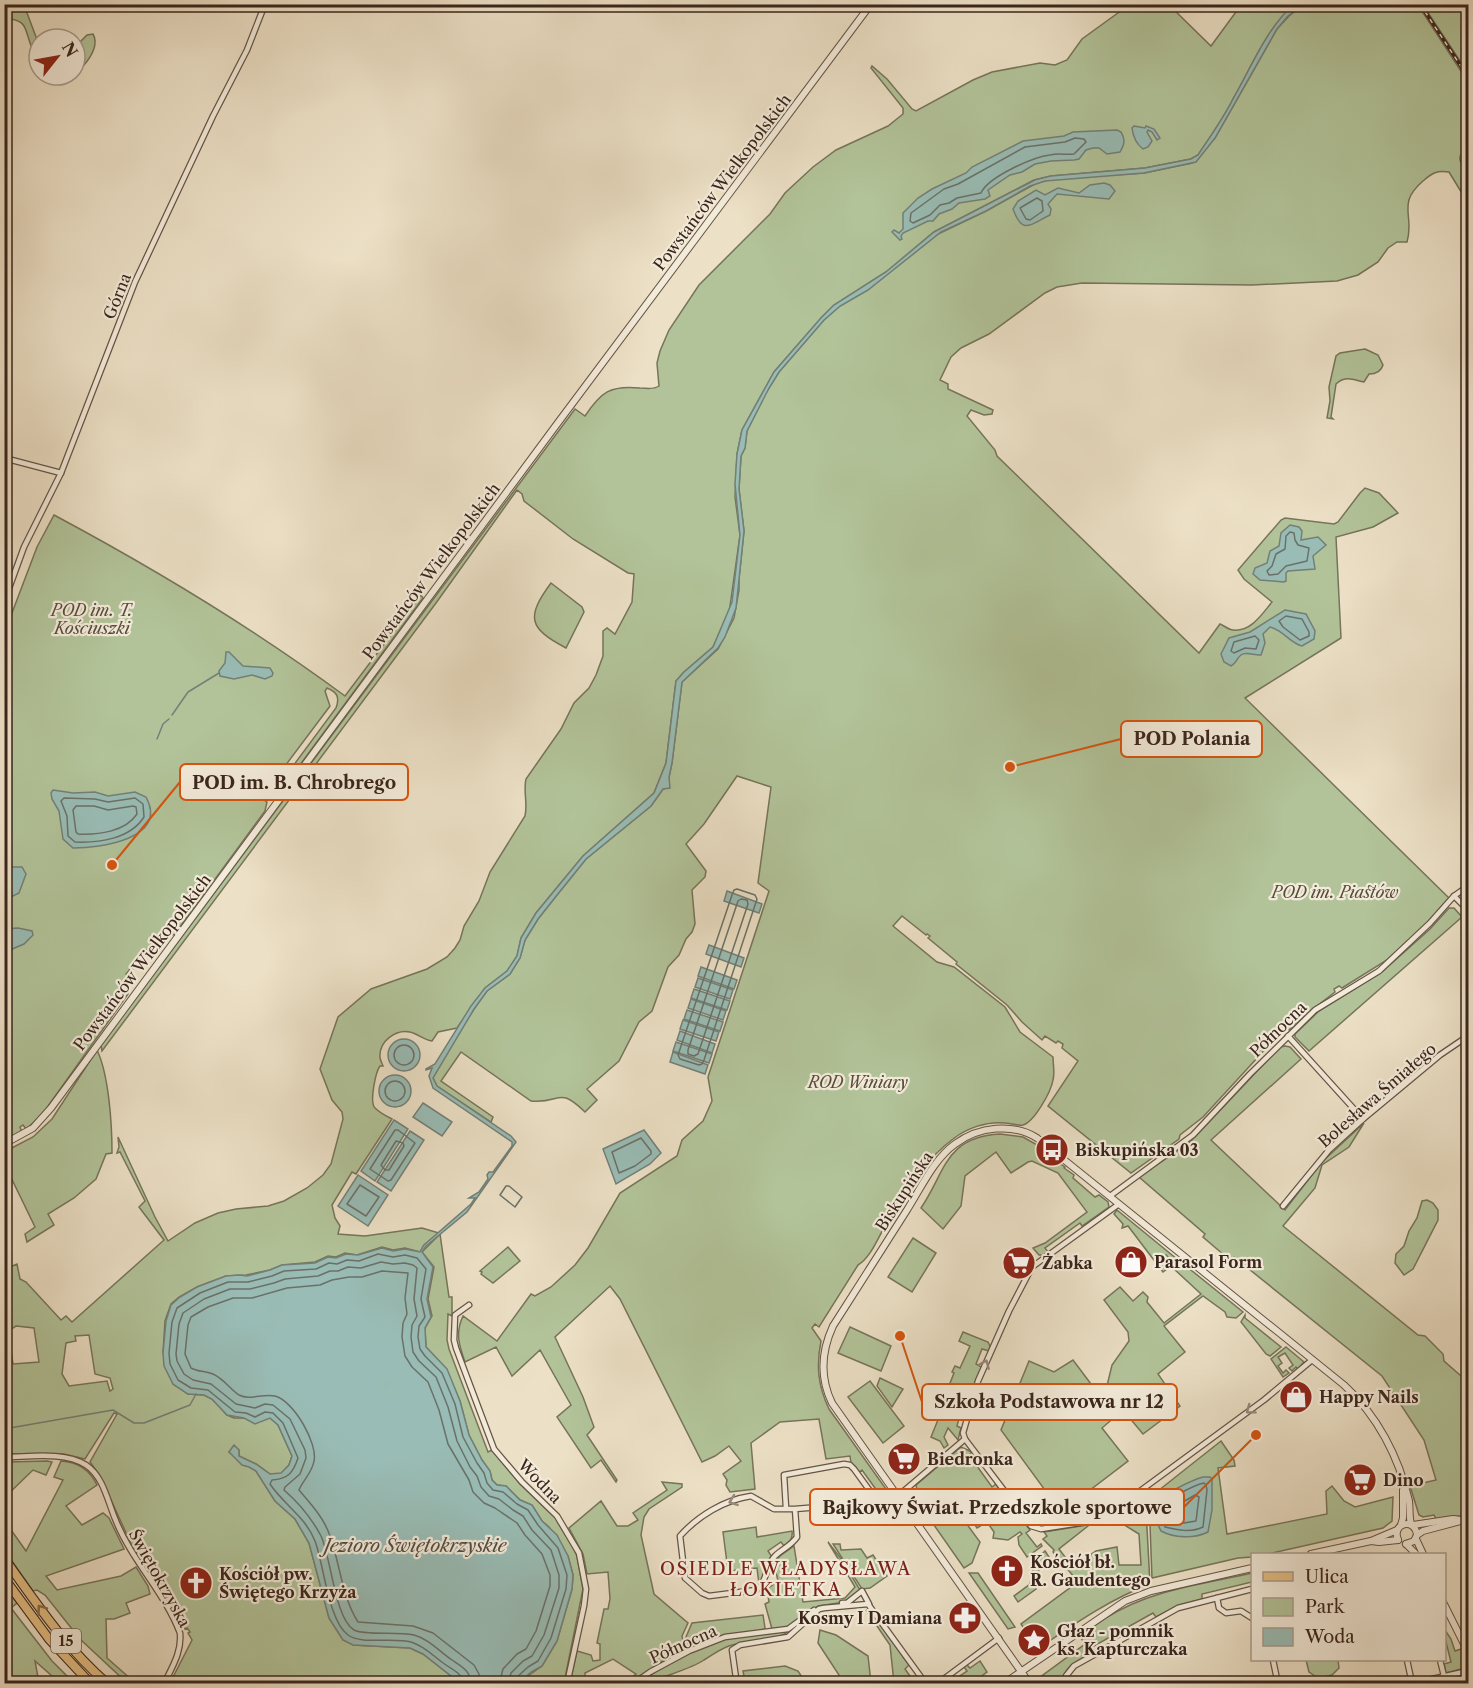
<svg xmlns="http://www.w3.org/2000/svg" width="1473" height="1688" viewBox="0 0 1473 1688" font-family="'Libre Caslon Text',serif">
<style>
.green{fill:#b2c399;stroke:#76745a;stroke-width:1.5;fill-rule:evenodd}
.water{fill:#99bdb6;stroke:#738078;stroke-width:1.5}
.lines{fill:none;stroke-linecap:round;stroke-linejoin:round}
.shore{stroke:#6a7169;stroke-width:1.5}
.stream{stroke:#738078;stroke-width:1.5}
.minor-casing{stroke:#665446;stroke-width:7}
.tertiary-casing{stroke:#665446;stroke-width:8}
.primary-casing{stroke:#3a251c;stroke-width:10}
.minor{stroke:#f3ebda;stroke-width:4.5}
.tertiary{stroke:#f3ebda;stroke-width:6}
.primary{stroke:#e6c083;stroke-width:8}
.rail-casing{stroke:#3a251c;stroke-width:4}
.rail{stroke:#f3ebda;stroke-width:1.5;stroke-dasharray:4.5;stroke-linecap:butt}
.oneway{stroke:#96887b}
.oneway2{stroke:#876b4a}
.labels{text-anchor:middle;stroke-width:4.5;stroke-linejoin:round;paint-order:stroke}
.shield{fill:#f3ebda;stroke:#726055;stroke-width:1.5}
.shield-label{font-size:15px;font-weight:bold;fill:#3a251c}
.street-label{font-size:16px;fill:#3a251c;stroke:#f3ebda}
.park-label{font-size:16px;font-style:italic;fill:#584c3b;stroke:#f3ebda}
.poi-label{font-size:16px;font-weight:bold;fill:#3a251c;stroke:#f3ebda;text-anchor:start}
.water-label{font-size:18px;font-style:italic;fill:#524b42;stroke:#f3ebda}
.neighbourhood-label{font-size:18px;letter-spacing:1.5px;fill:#7a1f14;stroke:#f3ebda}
.leader{fill:none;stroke:#d7540e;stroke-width:2}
.callout-dot{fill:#d7540e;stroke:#f3ebda;stroke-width:2}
.callout{fill:#f3ebda;stroke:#d7540e;stroke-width:2}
.callout-label{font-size:18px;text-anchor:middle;font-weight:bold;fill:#3a251c}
</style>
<rect width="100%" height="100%" fill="#ece0c6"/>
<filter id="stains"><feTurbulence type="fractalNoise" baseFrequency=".00333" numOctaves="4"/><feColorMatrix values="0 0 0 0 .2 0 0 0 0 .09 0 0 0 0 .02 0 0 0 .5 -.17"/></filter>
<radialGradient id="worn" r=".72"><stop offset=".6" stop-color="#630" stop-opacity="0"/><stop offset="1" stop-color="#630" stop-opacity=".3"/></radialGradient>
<g class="green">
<path d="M9 5H24L39 45V53L33 50C23 30 31 21 5 18V7Z"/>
<path d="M1129 5H1169L1211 46 1241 5H1294C1266 29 1251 68 1233 99 1223 119 1210 137 1198 155L1191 159 1145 168 1051 176 1034 180 934 232 886 272 834 305 821 318 774 372 742 430 737 454 735 497 740 535 729 613 713 647 684 672 676 681 666 763 654 793 583 856 536 913 521 938 517 956 507 971 485 988 457 1028 438 1032 432 1041C424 1040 418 1034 410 1032 396 1029 379 1041 380 1057 380 1060 382 1063 383 1066H380C376 1071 369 1102 375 1108 379 1112 386 1116 392 1119L356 1174 352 1172 332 1205 335 1218 340 1226 338 1234 365 1236 422 1228 439 1233 424 1245 420 1252 405 1248 393 1250 382 1247 357 1255 345 1253 336 1257 328 1256 315 1262 282 1265 270 1270 246 1275 226 1276 197 1287 179 1297 171 1304 165 1321 163 1353 173 1384 188 1394 204 1395 212 1399 227 1415 234 1418H270L278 1425 292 1456 289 1465 281 1474H270L256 1464 239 1456V1450L234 1446 229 1452 256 1471 275 1501 295 1519 309 1543 329 1618 343 1640 354 1645 410 1648 423 1654 460 1683H170L192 1640 188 1633 190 1632 187 1628 185 1629 132 1546 100 1476 90 1462 117 1414 114 1413 85 1459 64 1454H5L4 1254 10 1267 17 1264 20 1279 26 1282 61 1320 66 1316 72 1322 164 1240 139 1207 145 1201 120 1152 117 1153 119 1147 118 1137 155 1217 168 1241 195 1223 218 1213 236 1209 268 1206 284 1201 307 1188 323 1175 331 1164 343 1119 342 1112 332 1100 320 1069 338 1017 371 989 427 969 447 957 455 948 460 940 464 926 479 901 490 872 525 816C528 803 523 791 526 779L561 729 574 703 589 688 596 675 603 656V631L607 628 615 634 632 602 634 574 628 573 573 539 524 501 522 494 517 490 436 603 102 1051 101 1045 575 409 585 416C601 392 610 385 640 388 647 388 653 390 659 386L657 363 660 351 669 330 699 285 770 214 785 193 813 167 836 150 888 126 903 114V108L871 68 872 66 887 79 912 109 916 111 973 80 992 72 1040 63 1055 65 1067 60 1082 39ZM16 1326 34 1328 39 1362 13 1364 8 1331ZM89 1335 95 1374 110 1378 113 1389 110 1391 107 1381 69 1386 62 1374 66 1343 76 1341 75 1336Z"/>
<path d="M1303 5H1418L1468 82V147C1450 161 1467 164 1468 178 1470 186 1468 195 1468 203L1449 172C1437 170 1432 173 1423 181 1396 204 1415 216 1407 242H1397L1388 248 1378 262 1358 275 1337 281 1252 285 1082 283 1057 287 1045 293 989 334 961 348 951 357 940 380 948 384V389L993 410 992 414 984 415 971 410 967 416 995 450 997 456 1199 653 1220 624C1223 625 1229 630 1233 630 1251 632 1262 614 1272 602L1244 579 1238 570 1281 520 1285 518 1334 524 1338 522 1360 493 1365 488 1379 493 1398 513 1373 527 1336 537 1341 638 1245 698 1449 898 1426 924 1387 960 1342 988 1339 986 1334 989 1335 992 1313 1009 1289 1030 1284 1028 1269 1043 1270 1044 1203 1117 1180 1135 1179 1139 1131 1173 1048 1106 1078 1061 1062 1048 1063 1044 1058 1041 1056 1043 1045 1036 1042 1040 1022 1022 1007 1005 956 964 957 962 928 938 930 936 927 934 926 935 902 916 893 926 937 962 954 967 1005 1007 1020 1032 1053 1057C1053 1065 1055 1073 1053 1080 1051 1092 1034 1122 1023 1125 1017 1126 1010 1123 1005 1123 987 1121 967 1128 953 1139 923 1161 906 1194 885 1227L883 1226 884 1228C877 1240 870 1258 858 1265L819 1327 815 1324 812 1328 821 1341C816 1366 818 1386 829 1409L886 1489 873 1493 872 1491 875 1488 862 1470 858 1473 851 1463 850 1456 826 1459 819 1419 780 1422 751 1443 755 1489 730 1492 726 1485 727 1480 723 1474 741 1461 729 1446 715 1456 702 1462 620 1299 610 1286 555 1337 583 1397 594 1427 587 1435 617 1480 616 1482 601 1460 591 1468 557 1417 571 1405 540 1350 512 1376 496 1347 465 1362C459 1345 455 1333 463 1316L497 1341 531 1294 535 1296 551 1287 575 1265 588 1248 620 1193 677 1156 682 1140 703 1121 712 1101 708 1077 769 891 758 883 771 787 737 776 704 824 686 844 706 871 705 877 692 890 695 924 692 932 686 939 679 955 668 967 652 1011 639 1022 619 1061 587 1089 597 1100 585 1112C557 1085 562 1104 531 1101L461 1052 441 1081 493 1117 491 1122 437 1086 433 1078 435 1072 474 1009 487 991 510 974 520 958 525 940 538 919 557 895 586 859 651 806 663 789 669 787V777L672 763 682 682 718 649 734 618 739 590V579L744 531 739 489 741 456 745 448 747 431 766 393 779 372 824 320 840 306 868 290 936 235 986 211 1035 184 1051 179 1144 173 1192 163 1215 138 1277 29 1289 16Z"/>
<polygon points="1423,5 1468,5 1468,73"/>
<path d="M93 34C99 44 91 57 84 65H75V47L87 35Z"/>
<path d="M1365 349 1378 355 1383 365C1381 372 1376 374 1369 374L1364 382C1354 380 1345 375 1336 384L1331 417 1333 419 1327 418 1330 401 1329 387 1336 356 1340 353Z"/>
<path d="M54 515C155 569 253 628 345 696L421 595 423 598 274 800 273 793 336 708C340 697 337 692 327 688L325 691 330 706 261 798 267 802 265 811 174 935 165 933 157 936 133 969 131 968 126 974 129 976 128 994 41 1116 26 1129 23 1125 20 1127 22 1132 4 1141V634L37 547Z"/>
<path d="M551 583 582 607 584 612 566 648C528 628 526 617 551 583Z"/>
<polygon points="1449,908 1454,908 1462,917 1309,1051 1295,1037 1295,1034 1319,1011 1382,972 1430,929"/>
<polygon points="1285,1046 1290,1047 1301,1059 1211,1140 1285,1210 1322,1162 1364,1123 1349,1147 1322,1165 1315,1188 1283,1226 1418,1335 1425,1336 1443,1354 1444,1361 1468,1382 1468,1515 1436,1519 1434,1515 1423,1517 1419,1515 1410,1486 1436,1480 1424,1440 1382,1376 1234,1257 1231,1261 1203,1237 1205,1234 1139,1177 1189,1143 1280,1047"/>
<path d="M97 1050C109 1075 112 1125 112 1153L106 1154 96 1179 74 1198 48 1214 54 1225 27 1242 25 1234 35 1227 5 1165 4 1152 33 1137 52 1119Z"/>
<path d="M1000 1134 1023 1137 1039 1146C1044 1162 1054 1158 1065 1167L1064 1168 1074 1175 1073 1178 1095 1197 1099 1195 1108 1202 1109 1207 1082 1226 1080 1223 1045 1248 1048 1252 1043 1255H1039L1033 1248 1045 1243 1087 1212 1058 1173 1032 1161 1028 1162 1011 1173 996 1152 965 1176 961 1206 943 1229 921 1208C946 1171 945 1137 1000 1134Z"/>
<polygon points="1427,1200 1433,1203 1438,1210 1438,1220 1413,1269 1404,1275 1395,1263 1396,1254 1404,1246 1409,1231 1417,1218 1422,1201"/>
<polygon points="1117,1210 1178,1260 1174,1263 1166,1255 1163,1259 1171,1266 1163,1272 1128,1226 1122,1228 1123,1224 1114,1214"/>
<polygon points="440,1234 449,1297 452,1297 452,1316 448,1314 447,1340 449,1349 488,1452 492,1450 520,1484 556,1518 568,1537 577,1556 583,1589 564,1683 518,1683 542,1666 557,1641 572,1589 573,1575 568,1556 549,1527 542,1521 532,1505 520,1500 506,1486 497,1485 492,1480 490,1471 482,1460 469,1435 460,1401 454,1387 438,1360 426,1347 425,1328 432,1316 428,1299 434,1267 422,1252"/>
<polygon points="913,1238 936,1253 912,1292 888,1277"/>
<polygon points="508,1247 520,1261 493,1283 481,1274 482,1272 480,1271"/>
<polygon points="1181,1262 1243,1312 1236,1318 1227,1317 1225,1312 1203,1296 1164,1326 1185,1352 1158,1374 1180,1406 1143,1434 1123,1410 1102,1428 1128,1461 1090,1490 1050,1497 1001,1430 1029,1361 1054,1372 1073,1360 1094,1388 1096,1386 1105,1394 1112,1365 1129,1341 1128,1332 1104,1300 1120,1287 1133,1301 1143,1292 1148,1297 1147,1302 1164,1323 1201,1294 1173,1268"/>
<polygon points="1245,1315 1245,1318 1281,1347 1270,1356 1266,1354 1241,1322"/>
<polygon points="850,1327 891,1346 881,1371 838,1353"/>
<polygon points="963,1332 988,1342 990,1346 989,1351 982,1349 976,1364 983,1368 966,1408 962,1407 957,1426 961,1428 958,1440 948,1428 944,1437 948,1445 944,1448 940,1441 931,1437 946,1400 941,1397 943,1393 946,1393 954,1373 952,1372 955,1366 960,1368 970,1346 959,1341"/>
<polygon points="1286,1347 1304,1362 1298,1369 1296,1367 1292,1371 1289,1368 1293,1365 1285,1353 1278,1357 1282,1363 1278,1366 1283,1373 1286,1370 1289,1373 1283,1377 1271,1359"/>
<polygon points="880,1378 903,1389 892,1407 877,1386"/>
<polygon points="870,1381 904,1426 883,1443 848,1397"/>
<polygon points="1221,1441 1234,1460 1235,1466 1218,1468 1227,1534 1327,1514 1326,1491 1332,1486 1344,1501 1355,1507 1393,1497 1392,1521 1383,1528 1268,1554 1252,1554 1252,1557 1238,1558 1152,1578 1149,1498"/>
<polygon points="961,1447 972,1452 969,1455 992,1487 996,1484 1008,1500 1004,1503 1017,1521 1021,1518 1030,1530 1026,1533 1037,1547 1041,1544 1042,1546 1027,1557 1019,1545 1018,1537 1022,1534 1020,1532 1008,1540 993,1538 994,1532 987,1522 977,1528 971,1519 966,1523 980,1542 972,1563 964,1568 913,1495 917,1490 916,1485"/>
<polygon points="47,1461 52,1462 46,1475 33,1470 5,1497 5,1462"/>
<path d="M61 1461C77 1462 90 1470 97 1485L66 1506 82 1525 103 1513 109 1518 124 1549 46 1576 57 1590 121 1576 136 1567 148 1586 150 1594 126 1603 130 1613 114 1619H106L107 1658 132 1680 130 1682H126L80 1639 45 1595 37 1590 33 1591 5 1551 4 1520 26 1551 63 1480 54 1477Z"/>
<polygon points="662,1482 682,1484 682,1487 649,1509 644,1517 641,1535 654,1594 688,1623 682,1636 685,1650 666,1659 629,1683 625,1683 636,1674 613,1659 585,1673 585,1680 595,1683 570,1683 577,1651 591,1655 593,1661 600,1660 600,1644 597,1643 604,1609 608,1609 610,1599 608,1572 587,1574 583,1554 569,1528 601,1501 617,1526 628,1526 638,1520 633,1513 667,1490"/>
<path d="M1145 1491 1150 1584C1108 1600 1073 1625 1036 1650L1034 1644 1021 1624 1075 1584V1578L1053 1552 1054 1550 1043 1539 1047 1536 1044 1532 1087 1525 1088 1526 1059 1549 1068 1561 1075 1565 1096 1551 1117 1547 1119 1565H1141L1139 1534 1118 1521 1104 1524V1522L1120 1510 1122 1513 1140 1500 1138 1496Z"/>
<path d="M756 1527 757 1537 792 1531C793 1539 790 1541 784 1546L781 1542 768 1551 772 1557 763 1580 759 1584 757 1568 728 1571 723 1532Z"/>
<polygon points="828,1542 842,1560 860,1590 845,1602 818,1606 790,1627 772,1629 765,1604 769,1602 767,1589 778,1581 774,1563 780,1556 794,1546 803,1602 845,1598 855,1587"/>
<polygon points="833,1544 840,1544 841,1550 861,1549 867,1558 873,1555 887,1576 870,1588 862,1589"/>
<polygon points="1045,1551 1049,1557 1040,1563 1036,1589 1018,1602 1014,1596 1030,1584 1035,1561"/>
<polygon points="969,1573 978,1573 1015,1627 1008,1629"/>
<path d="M1252 1573V1582L1202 1594V1599L1177 1606 1156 1617 1153 1613 1092 1647 1094 1652C1079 1660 1064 1665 1062 1683H1043L1039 1678 1085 1644 1081 1638C1088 1629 1097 1624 1106 1618 1149 1590 1203 1584 1252 1573Z"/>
<polygon points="4,1585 17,1603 11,1608 52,1661 74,1683 60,1683 35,1661 39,1683 5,1683"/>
<polygon points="866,1610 873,1614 909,1665 905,1669 915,1683 894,1683 890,1645"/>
<polygon points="763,1615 765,1628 763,1630 724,1635 689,1648 686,1637 692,1623"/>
<path d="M791 1630C775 1642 751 1639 732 1645 721 1648 714 1654 704 1660 692 1668 651 1682 638 1684 661 1667 698 1645 726 1639 747 1635 770 1635 791 1630Z"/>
<polygon points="820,1630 836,1635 868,1656 871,1683 840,1682 839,1675 818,1643"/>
<polygon points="1445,1630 1451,1639 1455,1651 1461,1649 1466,1662 1461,1669 1446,1673 1444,1664 1451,1662 1445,1638"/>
<polygon points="1306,1660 1338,1660 1339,1668 1332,1675 1318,1678 1309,1672"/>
<polygon points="980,1661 987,1672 972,1683 942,1683 949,1678 952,1681 967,1671 964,1667 967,1665 970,1668"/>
<polygon points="785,1666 798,1671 806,1683 754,1683 749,1676 734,1681 733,1679 744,1676 743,1671"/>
</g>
<g class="water">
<path d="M1294 4 1303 5 1288 16 1277 29 1215 138 1196 162 1144 173 1045 181 1030 186 986 211 941 232 868 290 840 306 824 320 779 372 769 388 747 431 745 448 741 456 739 489 744 531 736 608 725 637 718 648 682 682 672 763 669 777 670 788 663 789 651 806 586 859 557 895 538 919 525 940 520 958 510 974 487 991 474 1009 433 1078 437 1086 511 1136 516 1142 467 1212 426 1246 422 1252 433 1267 427 1299 431 1317 425 1328 426 1347 447 1369 460 1401 469 1435 482 1460 490 1471 492 1480 497 1485 506 1486 520 1500 532 1505 542 1521 557 1535 568 1556 573 1575 572 1589 557 1641 542 1666 531 1672 518 1684 460 1683 423 1654 410 1648 353 1645 343 1640 329 1618 309 1543 295 1519 275 1501 256 1471 249 1467 242 1465 229 1452 234 1445 239 1450V1456L256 1464 270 1474 281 1473 289 1465 292 1456 278 1425 270 1418 255 1424 244 1418 227 1415 212 1399 204 1395 188 1394 173 1384 164 1366 163 1353 166 1321 171 1305 180 1297 197 1287 226 1276 239 1275 247 1276 270 1270 282 1265 315 1263 328 1257 336 1258 346 1254 358 1255 382 1248 393 1251 405 1249 420 1252 424 1245 471 1204 475 1198H469L479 1192 488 1179 487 1175 489 1172H493L512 1146V1142L433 1088 429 1076 432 1068 426 1070V1069L435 1064 471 1006 485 988 507 971 517 956 521 938 536 913 583 856 654 793 666 763 676 681 684 672 713 647 732 602 740 535 735 484 737 454 742 430 774 372 821 318 834 305 886 272 934 232 1035 180 1051 176 1145 168 1191 159 1198 155C1210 137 1223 119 1233 99 1251 68 1266 29 1294 4Z"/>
<path d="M1134 126 1145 128 1146 126 1154 129 1160 138 1157 140 1152 132 1148 130 1147 132 1152 141 1148 147 1143 149C1135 143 1133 136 1132 128Z"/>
<path d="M1117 130 1121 132C1126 140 1124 145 1120 152L1107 154 1099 148H1093L1086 150 1079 159 1074 160 1051 161 1035 164 1022 172 1010 175 988 190 990 196 985 199 959 203 952 209 939 214 933 221H928L903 233 901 236 902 239 900 240 892 232 894 230 899 233 903 229V213L918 198 932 189 966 173 972 167 1023 141 1064 136 1073 132Z"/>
<path d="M1104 183 1110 185 1115 191 1109 199 1057 194 1048 204 1051 209 1050 215C1032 223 1023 237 1013 209L1018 201 1036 190 1045 195 1058 188 1079 193 1090 185Z"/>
<polygon points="1290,525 1299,527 1302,531 1301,540 1318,537 1326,545 1313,556 1315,569 1288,571 1286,573 1286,581 1284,582 1260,580 1253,574 1255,568 1267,563 1270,551 1279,546 1281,533"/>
<path d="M1285 610 1306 614 1315 631 1314 639 1302 646C1290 643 1283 630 1270 627L1263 634 1265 643 1261 655C1255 656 1246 651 1241 655 1236 659 1237 663 1231 666L1224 662 1221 654 1229 638 1250 632Z"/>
<polygon points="226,652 229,652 243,666 270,668 273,673 272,676 265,679 252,675 234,679 220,676 219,671 225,663"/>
<path d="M53 790 73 793 95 792 108 796 135 792 146 797C169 839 100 848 73 848L63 839 59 811 52 799 51 793Z"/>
<polygon points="10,867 22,867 26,874 19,893 5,900 5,872"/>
<polygon points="727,891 762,904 759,913 724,901"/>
<polygon points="18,928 32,931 33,935 24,944 5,952 5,929"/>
<polygon points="709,945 744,958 741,967 706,954"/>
<polygon points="701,967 737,980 734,989 698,976"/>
<polygon points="698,978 733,990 730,999 695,987"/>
<polygon points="694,989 730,1001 727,1010 691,998"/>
<polygon points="691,999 726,1011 723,1020 688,1008"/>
<polygon points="687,1010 723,1022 720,1031 684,1019"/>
<polygon points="683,1020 719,1032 716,1041 680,1029"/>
<polygon points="680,1031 715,1044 712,1053 677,1040"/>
<circle cx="404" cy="1055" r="16"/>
<polygon points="676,1042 712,1054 709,1063 673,1051"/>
<polygon points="673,1052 708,1065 705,1074 670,1062"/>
<circle cx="395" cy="1091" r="16"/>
<polygon points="423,1103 452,1122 442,1136 413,1117"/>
<polygon points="394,1120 408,1129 375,1181 361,1171"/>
<polygon points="644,1130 661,1153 650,1164 616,1184 603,1149"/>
<polygon points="410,1131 424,1140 391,1191 377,1182"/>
<polygon points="358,1175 388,1195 368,1226 338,1206"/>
<path d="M1203 1477H1210L1212 1479V1510L1208 1532C1194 1539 1174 1538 1161 1531 1157 1524 1154 1510 1158 1503 1163 1493 1193 1480 1203 1477Z"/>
</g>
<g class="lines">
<g class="shore">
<path d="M1075 138 1084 139 1086 142 1074 154C1066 155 1058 153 1050 155 1033 157 988 177 981 193L957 198 949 203 940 205 930 215 913 223 910 221 911 213 944 189 958 184 1025 147 1065 142Z"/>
<polygon points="1037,198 1042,201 1043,211 1030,220 1026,219 1020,208"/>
<polygon points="1290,532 1294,533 1295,540 1298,545 1309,548 1307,561 1286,566 1278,574 1269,575 1267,571 1272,566 1276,554 1285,549 1286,536"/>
<polygon points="1286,616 1302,619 1309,632 1309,636 1300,640 1283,627 1279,621"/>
<polygon points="1255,636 1259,640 1256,649 1245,648 1234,653 1231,651 1234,642"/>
<path d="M64 798 95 799 108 802 135 798 143 804 144 817C130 839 99 843 75 842L68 836 67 816 61 801Z"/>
<path d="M76 806H94L108 810 133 806 136 807 137 814C125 832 98 835 78 834L76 832 73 810Z"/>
<polygon points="737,889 755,895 757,899 704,1060 702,1064 699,1065 680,1059 678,1055 732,895 734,890"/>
<polygon points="741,899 747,900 748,904 698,1054 694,1056 688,1054 688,1050 738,901"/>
<circle cx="404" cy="1055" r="10"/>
<circle cx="395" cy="1091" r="10"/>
<polygon points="395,1130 398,1130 415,1143 391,1180 388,1181 370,1169"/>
<polygon points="641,1138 651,1151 651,1154 635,1166 619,1173 612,1152"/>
<polygon points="396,1141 403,1143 404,1146 389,1170 385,1170 381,1165"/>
<polygon points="360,1185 379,1197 366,1216 347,1204"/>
<polygon points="509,1186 522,1197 515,1207 500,1195 506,1186"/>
<path d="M1204 1483 1206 1485 1207 1490 1203 1527C1191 1533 1177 1530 1165 1527 1163 1521 1162 1513 1163 1508 1165 1499 1195 1485 1204 1483Z"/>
<polygon points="1195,1495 1199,1497 1196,1521 1184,1523 1172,1520 1171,1509"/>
<path d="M464 1684C463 1674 453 1670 446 1665 434 1657 425 1646 411 1642 394 1637 361 1645 348 1635 328 1620 324 1565 315 1541 305 1516 284 1505 270 1484L272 1480C288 1479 293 1473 298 1458L283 1423 273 1413 265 1412 255 1417 246 1413 235 1412 208 1390 191 1388 178 1380 170 1364 169 1353 172 1322 177 1308 200 1293 228 1282H248L272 1276 284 1271 316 1269 329 1263 337 1264 347 1260 359 1261 378 1254 393 1257 405 1255 417 1258 426 1269 421 1299 425 1317 419 1326 418 1337 420 1349 425 1356 442 1373 455 1404 463 1437 477 1463 484 1473 487 1483 493 1490 503 1492 517 1504 528 1510 538 1525 558 1548 567 1575 566 1589 551 1638 538 1661 528 1667 517 1677 515 1684"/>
<path d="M471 1684C471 1671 461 1666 452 1660 439 1651 429 1639 414 1635 398 1631 365 1636 354 1630 335 1619 331 1557 321 1536 311 1517 299 1503 284 1490L285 1487 300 1474 306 1458 305 1450 290 1419 273 1405 265 1404 255 1408 236 1404 211 1384 193 1380 184 1374 177 1361 176 1354 179 1324 183 1313 204 1299 230 1289H250L274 1283 285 1279 318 1276 330 1271H338L348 1267 361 1268 381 1262 393 1264 405 1263 413 1265 417 1268 414 1299 417 1316 412 1325 411 1337 413 1352 419 1361 436 1377 448 1407 457 1441 470 1467 477 1476 481 1487 489 1496 499 1499 513 1510 523 1516 532 1530 551 1550 559 1575V1588L544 1635 532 1656 523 1661 511 1673 508 1684"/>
<path d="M480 1684 479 1674 474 1665 433 1633 413 1626 358 1622C342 1597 340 1564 330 1536 324 1518 311 1504 299 1490 303 1480 312 1473 314 1461 318 1444 294 1401 275 1396 263 1393 250 1401 239 1395 230 1389 224 1379 213 1374 206 1371 198 1372 191 1368L185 1354 188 1325 191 1317 208 1307 233 1298H252L287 1288 320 1285 332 1280 349 1277H362L382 1271 408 1273 405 1298 407 1314 403 1323 402 1337 405 1356 412 1367 428 1382 439 1410 448 1444 469 1480 473 1492 484 1503 495 1508 517 1523 525 1535 542 1554 550 1575V1586L536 1631 526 1649 517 1654 503 1669 499 1684"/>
</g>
<g class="stream">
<polyline points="172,715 188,692 219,673"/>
<polyline points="157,739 163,724 169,719"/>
<polyline points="4,1429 113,1410 134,1423 144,1423 190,1405 196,1394"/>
</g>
<defs>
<g id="minor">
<polyline points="4,458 61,473"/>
<polyline points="4,602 24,547 61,473 135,282 213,116 247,50 265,4"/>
<polyline points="1454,896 1468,910"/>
<polyline points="1288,1036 1363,1119"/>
<polyline points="1110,1196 1193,1135 1250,1074 1315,1010 1379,971 1430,923 1454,896 1468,886"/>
<polyline points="1119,1204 1032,1267 1009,1311 978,1381 963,1433 965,1439 1031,1526 1041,1529 1099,1520 1106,1516 1264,1400 1312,1360"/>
<polyline points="1283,1206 1329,1150 1363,1119 1440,1055 1468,1036"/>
<polyline points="469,1305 455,1315 454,1340 456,1348 494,1449 522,1482 557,1516 579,1553 586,1589 584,1606 567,1684"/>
<path d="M4 1457C29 1457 64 1451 86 1465 104 1477 108 1503 116 1521 132 1561 165 1593 180 1633 182 1652 172 1667 164 1684"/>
<polyline points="898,1496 965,1439"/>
<polyline points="786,1508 784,1475 844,1464 850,1465 854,1469 878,1502"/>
<path d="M795 1509 797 1537C791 1546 782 1549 775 1556 765 1566 768 1581 756 1590L709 1596 702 1593 685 1578 680 1536C698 1516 724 1500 751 1496L774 1509H795L878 1502 896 1493"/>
<polyline points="1217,1598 1219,1608 1226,1613 1241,1611 1252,1618"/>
<polyline points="842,1603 847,1603 862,1591 869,1604"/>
<polyline points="1273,1660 1278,1684"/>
<polyline points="1407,1660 1412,1683"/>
<polyline points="1440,1660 1444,1676"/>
<polyline points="736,1678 732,1650 740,1645 788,1637 819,1609 824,1608 868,1604 926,1684"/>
<polyline points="633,1684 650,1672 689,1651 725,1637 788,1629 814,1610"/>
<polyline points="937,1684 999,1638"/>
<polyline points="1066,1684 1066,1676 1074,1666 1178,1608 1252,1589"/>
<polyline points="1410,1684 1468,1671"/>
</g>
<g id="tertiary">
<polyline points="4,1144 33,1128 51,1108 560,420 871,4"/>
<polyline points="1401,1525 1403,1518 1403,1490"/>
<polyline points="1413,1525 1453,1519 1461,1520"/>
<polyline points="1417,1535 1423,1531 1468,1519"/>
<polyline points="1416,1539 1423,1554"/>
<path d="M1398 1540C1391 1523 1415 1517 1417 1535L1414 1541 1406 1544"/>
<polyline points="1371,1541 1379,1542 1398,1540"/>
<polyline points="1406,1544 1416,1554"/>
<polyline points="1311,1554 1371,1541 1397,1530"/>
<polyline points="1444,1604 1468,1652"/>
<polyline points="1003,1684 1125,1601 1151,1591 1252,1568"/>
<path d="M1030 1684 832 1403C820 1378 821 1352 833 1326 858 1287 882 1249 907 1210 921 1188 934 1159 955 1144 979 1126 1013 1123 1037 1138L1344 1385C1377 1415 1399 1457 1409 1501 1410 1509 1409 1517 1411 1524"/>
</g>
<g id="primary">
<path d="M4 1558C36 1603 66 1648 108 1684"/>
<polyline points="4,1578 49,1639 91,1684"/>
</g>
</defs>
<use href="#minor" class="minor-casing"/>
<use href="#tertiary" class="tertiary-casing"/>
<use href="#primary" class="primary-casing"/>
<use href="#minor" class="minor"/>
<use href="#tertiary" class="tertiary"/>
<use href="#primary" class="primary"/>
<defs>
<polyline id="rail" points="1420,4 1468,77"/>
</defs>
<use href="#rail" class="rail-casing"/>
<use href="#rail" class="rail"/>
</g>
<defs><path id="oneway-chevron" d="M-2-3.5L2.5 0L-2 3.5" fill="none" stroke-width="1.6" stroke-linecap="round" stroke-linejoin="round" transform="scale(1.5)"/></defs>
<g class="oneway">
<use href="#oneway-chevron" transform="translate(985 1364) rotate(-67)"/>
<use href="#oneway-chevron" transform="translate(1250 1410) rotate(143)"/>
<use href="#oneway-chevron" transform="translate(733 1501) rotate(160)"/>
</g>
<use class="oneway2" href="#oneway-chevron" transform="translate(41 1609) rotate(-126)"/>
<defs>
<symbol id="bus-disc" viewBox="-11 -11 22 22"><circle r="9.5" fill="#8f2418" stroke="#f3ebda"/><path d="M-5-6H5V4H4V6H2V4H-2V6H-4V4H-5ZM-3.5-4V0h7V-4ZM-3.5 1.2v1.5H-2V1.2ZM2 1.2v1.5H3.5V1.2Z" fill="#fff"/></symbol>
<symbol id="shop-disc" viewBox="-11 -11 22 22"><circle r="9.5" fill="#8f2418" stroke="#f3ebda"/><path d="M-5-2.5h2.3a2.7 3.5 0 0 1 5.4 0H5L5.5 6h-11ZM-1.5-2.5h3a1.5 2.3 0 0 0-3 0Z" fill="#fff"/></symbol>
<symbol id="supermarket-disc" viewBox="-11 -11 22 22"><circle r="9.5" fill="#8f2418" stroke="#f3ebda"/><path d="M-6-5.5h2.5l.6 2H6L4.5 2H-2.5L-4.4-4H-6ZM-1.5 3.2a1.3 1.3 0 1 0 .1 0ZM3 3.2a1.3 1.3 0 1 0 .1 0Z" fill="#fff"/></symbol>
<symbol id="church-disc" viewBox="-11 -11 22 22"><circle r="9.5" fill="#8f2418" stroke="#f3ebda"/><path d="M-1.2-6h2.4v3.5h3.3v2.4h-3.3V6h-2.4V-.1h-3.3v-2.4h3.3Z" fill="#fff"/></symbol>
<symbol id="pharmacy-disc" viewBox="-11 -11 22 22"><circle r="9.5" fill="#8f2418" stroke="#f3ebda"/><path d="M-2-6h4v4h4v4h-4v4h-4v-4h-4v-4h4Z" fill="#fff"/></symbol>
<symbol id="sight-disc" viewBox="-11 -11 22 22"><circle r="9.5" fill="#8f2418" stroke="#f3ebda"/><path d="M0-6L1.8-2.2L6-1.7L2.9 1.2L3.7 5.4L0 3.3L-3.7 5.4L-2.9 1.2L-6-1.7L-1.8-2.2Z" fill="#fff"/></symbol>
</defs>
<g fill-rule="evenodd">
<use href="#bus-disc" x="1033" y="1131" width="38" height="38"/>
<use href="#shop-disc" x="1112" y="1243" width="38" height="38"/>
<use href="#supermarket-disc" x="1000" y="1244" width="38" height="38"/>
<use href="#shop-disc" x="1277" y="1378" width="38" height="38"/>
<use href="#supermarket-disc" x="885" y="1440" width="38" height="38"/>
<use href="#supermarket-disc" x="1341" y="1461" width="38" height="38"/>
<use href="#church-disc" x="988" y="1552" width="38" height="38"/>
<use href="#church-disc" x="177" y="1564" width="38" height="38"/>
<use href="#pharmacy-disc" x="946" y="1599" width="38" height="38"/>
<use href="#sight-disc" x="1015" y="1621" width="38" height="38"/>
</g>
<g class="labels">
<rect class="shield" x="51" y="1629" width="30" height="24" rx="4.5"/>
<g class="shield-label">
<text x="66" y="1646">15</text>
</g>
<g class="street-label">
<text transform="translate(722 182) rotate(-53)" y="6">Powstańców Wielkopolskich</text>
<text transform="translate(117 296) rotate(-68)" y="6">Górna</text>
<text transform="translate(431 571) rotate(-53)" y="6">Powstańców Wielkopolskich</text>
<text transform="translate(142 962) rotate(-53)" y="6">Powstańców Wielkopolskich</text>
<text transform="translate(1278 1029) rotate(-44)" y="6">Północna</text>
<text transform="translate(1377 1095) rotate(-41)" y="6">Bolesława Śmiałego</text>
<text transform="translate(904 1191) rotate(-57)" y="6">Biskupińska</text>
<text transform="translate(540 1481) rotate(46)" y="6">Wodna</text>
<text transform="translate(160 1578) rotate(61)" y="6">Świętokrzyska</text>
<text transform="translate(683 1644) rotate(-24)" y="6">Północna</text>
</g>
<g class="park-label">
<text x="92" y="616">POD im. T.<tspan x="92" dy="18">Kościuszki</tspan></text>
<text x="1335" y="898">POD im. Piastów</text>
<text x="858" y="1088">ROD Winiary</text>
</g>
<g class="poi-label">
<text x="1075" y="1156">Biskupińska 03</text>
<text x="1154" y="1268">Parasol Form</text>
<text x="1042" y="1269">Żabka</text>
<text x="1319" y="1403">Happy Nails</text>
<text x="927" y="1465">Biedronka</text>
<text x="1383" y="1486">Dino</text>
<text x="1030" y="1568">Kościół bł.<tspan x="1030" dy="18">R. Gaudentego</tspan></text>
<text x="219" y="1580">Kościół pw.<tspan x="219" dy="18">Świętego Krzyża</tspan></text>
<text x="942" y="1624" text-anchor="end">Kosmy I Damiana</text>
<text x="1057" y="1637">Głaz - pomnik<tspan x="1057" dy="18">ks. Kapturczaka</tspan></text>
</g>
<g class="water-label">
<text x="415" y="1552">Jezioro Świętokrzyskie</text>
</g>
<g class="neighbourhood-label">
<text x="786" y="1575">OSIEDLE WŁADYSŁAWA<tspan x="786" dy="21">ŁOKIETKA</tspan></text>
</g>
</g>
<path class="leader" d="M1010 767L1121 739M112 865L180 782M900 1336L922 1402M1256 1435L1184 1507"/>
<g class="callout-dot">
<circle cx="1010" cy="767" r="6"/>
<circle cx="112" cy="865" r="6"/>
<circle cx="900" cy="1336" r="6"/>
<circle cx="1256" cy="1435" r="6"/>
</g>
<g class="callout">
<rect x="1121" y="721" width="141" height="36" rx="6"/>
<rect x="180" y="764" width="228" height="36" rx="6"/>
<rect x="922" y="1384" width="255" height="36" rx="6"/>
<rect x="810" y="1489" width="374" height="36" rx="6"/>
</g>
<g class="callout-label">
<text x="1192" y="745">POD Polania</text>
<text x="294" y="789">POD im. B. Chrobrego</text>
<text x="1049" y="1408">Szkoła Podstawowa nr 12</text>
<text x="997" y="1514">Bajkowy Świat. Przedszkole sportowe</text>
</g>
<rect width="1473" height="1688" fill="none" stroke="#ece0c6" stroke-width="24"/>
<rect x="6" y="6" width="1461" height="1676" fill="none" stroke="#3a251c" stroke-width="3"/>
<rect x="12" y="12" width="1449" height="1664" fill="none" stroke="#3a251c" stroke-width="1.5"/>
<rect x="1251" y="1553" width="195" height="108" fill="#f3ebda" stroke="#a99c8e" stroke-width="1.5"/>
<rect x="1263" y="1572" width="30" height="9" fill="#e6c083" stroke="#a99c8e" stroke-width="1.5"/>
<text x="1305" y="1583" font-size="18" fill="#3a251c">Ulica</text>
<rect x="1263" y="1598" width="30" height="18" fill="#b2c399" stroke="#a99c8e" stroke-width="1.5"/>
<text x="1305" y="1613" font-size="18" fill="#3a251c">Park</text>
<rect x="1263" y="1628" width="30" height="18" fill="#99bdb6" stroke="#a99c8e" stroke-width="1.5"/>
<text x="1305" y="1643" font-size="18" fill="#3a251c">Woda</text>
<g transform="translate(57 57) rotate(59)"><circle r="28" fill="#f3ebda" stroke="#a99c8e" stroke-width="1.5"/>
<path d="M0-4.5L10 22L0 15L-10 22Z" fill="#8f2418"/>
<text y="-9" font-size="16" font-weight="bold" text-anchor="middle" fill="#3a251c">N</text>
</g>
<rect width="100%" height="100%" filter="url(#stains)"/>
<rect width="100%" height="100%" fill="url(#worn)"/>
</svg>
